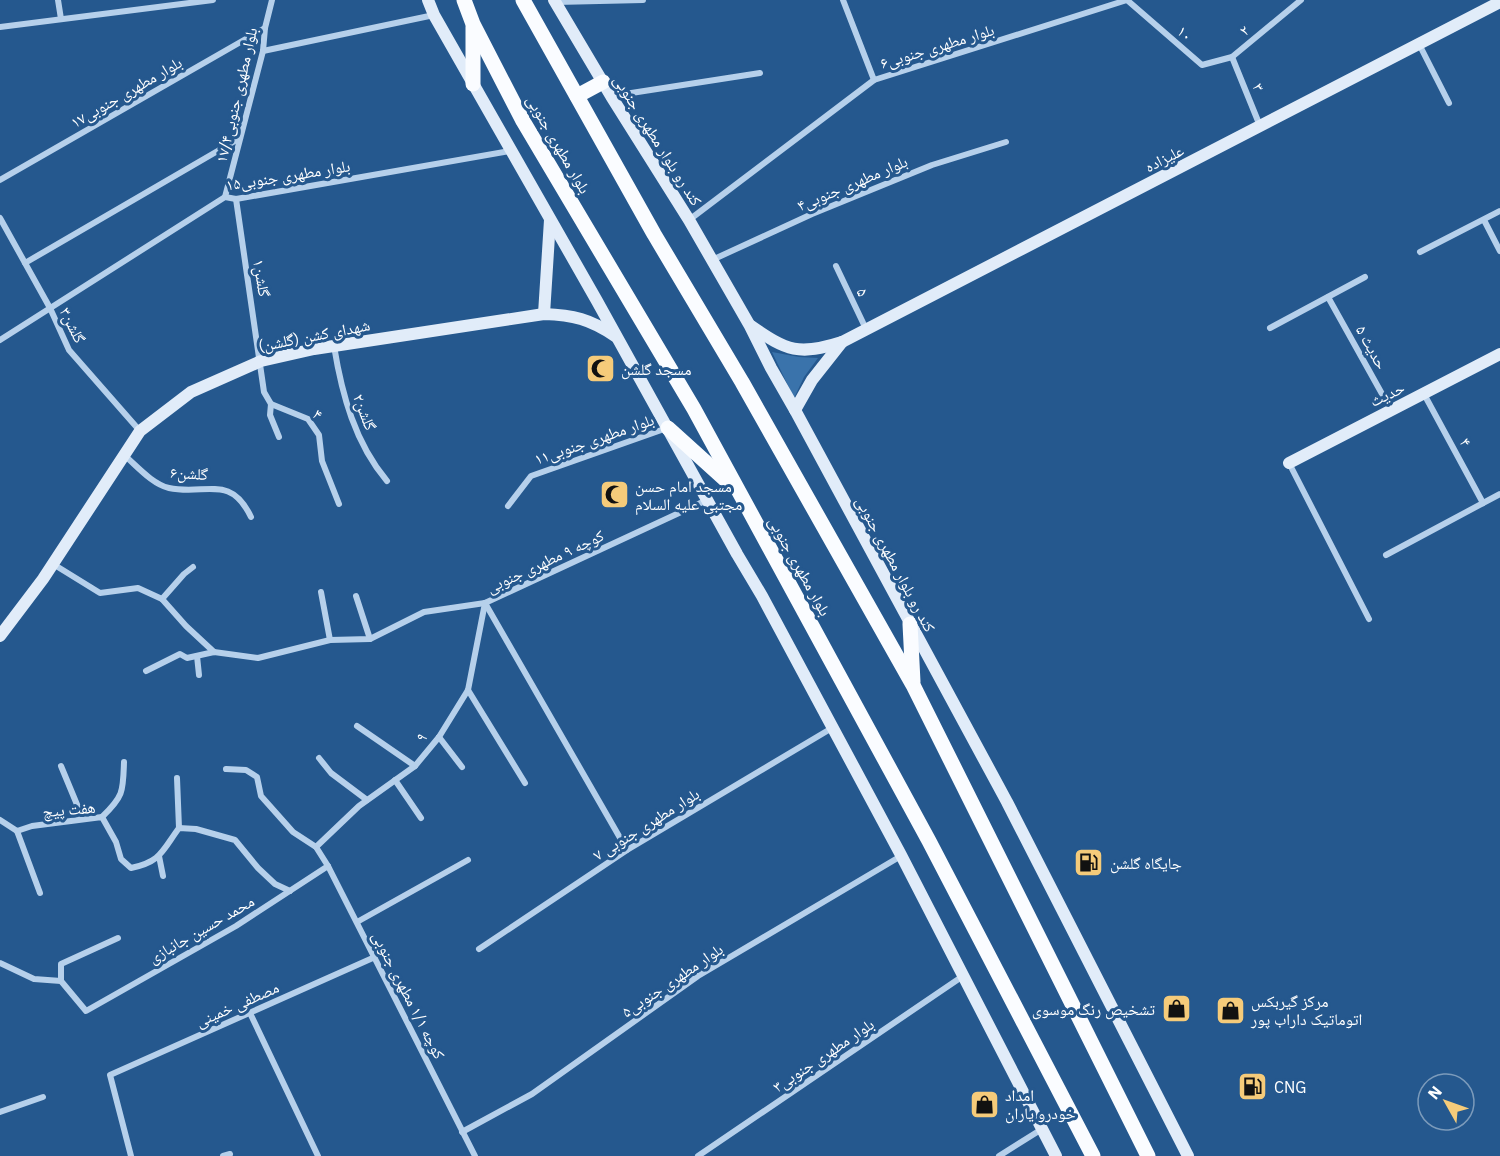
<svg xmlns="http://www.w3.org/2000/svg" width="1500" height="1156" viewBox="0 0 1500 1156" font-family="'IBM Plex Sans','Noto Naskh Arabic',sans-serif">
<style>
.green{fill:#3a73ab}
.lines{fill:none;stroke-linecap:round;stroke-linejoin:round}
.street{stroke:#b6d0eb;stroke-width:6}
.secondary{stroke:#e1ecf9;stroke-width:12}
.primary{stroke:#fafcff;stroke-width:15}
.labels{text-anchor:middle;stroke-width:6;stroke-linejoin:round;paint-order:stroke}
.street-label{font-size:16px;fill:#fff;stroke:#25588e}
.poi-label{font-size:16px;fill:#fff;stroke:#25588e;text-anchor:start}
</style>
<rect width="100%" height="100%" fill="#25588e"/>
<polygon class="green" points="772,352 799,357 818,358 804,377 794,398"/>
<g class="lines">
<g class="street">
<polyline points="58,0 61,19"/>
<polyline points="843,0 874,80"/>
<polyline points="1127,0 1202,65 1232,57 1301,0"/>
<polyline points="556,2 643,0"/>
<polyline points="0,27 213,0"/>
<polyline points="1419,44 1449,103"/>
<polyline points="263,51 434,15"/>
<polyline points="1232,57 1260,126"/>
<polyline points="612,96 760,73"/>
<polyline points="0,180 265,28"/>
<polyline points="225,197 263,51 265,28 272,0"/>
<polyline points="236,199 264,392 271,404 308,419 319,435 322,461 339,504"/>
<polyline points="0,218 50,308 69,350 140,431"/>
<polyline points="689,220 874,80 1127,0"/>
<polyline points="1484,220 1500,251"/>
<polyline points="1420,252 1500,211"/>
<polyline points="712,260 812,214 932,165 1006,142"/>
<polyline points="25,263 240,138"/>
<polyline points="836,266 866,329"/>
<polyline points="1328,297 1391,410"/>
<polyline points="1270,328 1365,277"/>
<polyline points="0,340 225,197 236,199 510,151"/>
<path d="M334 346C342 395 355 443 387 481"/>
<polyline points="1424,394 1483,503"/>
<polyline points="271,404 270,415 279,437"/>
<path d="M124 455C137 466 152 484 169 488 205 496 230 473 251 517"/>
<polyline points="1289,463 1369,619"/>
<polyline points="508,506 531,476 667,428"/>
<polyline points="1386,555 1500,494"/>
<polyline points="53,564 100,593 138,588 162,599 186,626 214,652"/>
<polyline points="321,592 330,640"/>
<polyline points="356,596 370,639"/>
<polyline points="162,599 184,574 193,567"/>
<polyline points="485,603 627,850"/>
<polyline points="197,656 199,675"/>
<polyline points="146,671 180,654 187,658 214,652 258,658 330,640 370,639 424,612 485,603 707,500"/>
<polyline points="468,690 525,783"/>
<polyline points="357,726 415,766"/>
<polyline points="439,737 462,767"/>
<polyline points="319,758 331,773 367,800"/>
<polyline points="61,766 83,819"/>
<polyline points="226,769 246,770 257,777 261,796 293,832 316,847 328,866 475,1156"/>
<polyline points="177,778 179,828"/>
<polyline points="395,780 421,818"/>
<path d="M102 817C124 796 123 791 124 762"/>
<path d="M0 820 17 831 32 826 102 817 116 842 121 859 131 868C161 862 162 851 179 828L196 829 235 840 258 868 275 884 290 891"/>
<polyline points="17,831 40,893"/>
<polyline points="316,847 359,806 415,766 439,737 468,690 485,603"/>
<polyline points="159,856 163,876"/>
<polyline points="357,922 468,860"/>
<polyline points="479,949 627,850 832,728"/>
<polyline points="0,963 34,979 61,981 86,1011 236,926 328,866"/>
<polyline points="61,981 61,964 118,938"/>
<polyline points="250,1013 318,1156"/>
<polyline points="0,1112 43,1097"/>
<polyline points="462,1132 532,1094 698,976 901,856"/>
<polyline points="131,1156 110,1075 375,957"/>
<polyline points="223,1156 230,1154"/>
<polyline points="698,1156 963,976"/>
<polyline points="999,1156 1042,1129"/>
</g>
<g class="secondary">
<polyline points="428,0 434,15 597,301 737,554 762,596 901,855 1056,1156"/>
<polyline points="554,0 611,96 689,220 750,326 771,368 795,410 1007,802 1188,1156"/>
<polyline points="544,314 550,220"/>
<path d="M751 326C787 351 799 356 842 342L1500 2"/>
<polyline points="795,410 812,380 842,342"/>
<polyline points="1289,463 1500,354"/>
<path d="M0 636 43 579 140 431 191 392 261 361 314 349 544 314C573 315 590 319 615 336"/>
</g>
<g class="primary">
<polyline points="464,0 473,24 523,121 694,409 929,841 1093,1156"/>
<polyline points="523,0 654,234 742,382 913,685 1148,1156"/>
<polyline points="473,84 473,27"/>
<polyline points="577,96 603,82"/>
<polyline points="668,428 730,484"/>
<polyline points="910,624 913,682"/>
</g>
</g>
<defs>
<symbol id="mosque-square" viewBox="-11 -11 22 22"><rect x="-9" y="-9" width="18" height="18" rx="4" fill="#f5cb7a" stroke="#25588e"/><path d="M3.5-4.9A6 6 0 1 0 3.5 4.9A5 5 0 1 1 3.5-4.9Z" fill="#111"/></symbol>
<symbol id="fuel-square" viewBox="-11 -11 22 22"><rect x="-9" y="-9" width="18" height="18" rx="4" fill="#f5cb7a" stroke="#25588e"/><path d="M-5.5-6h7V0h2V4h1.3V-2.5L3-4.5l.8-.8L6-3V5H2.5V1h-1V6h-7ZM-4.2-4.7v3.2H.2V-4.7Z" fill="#111"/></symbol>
<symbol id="shop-square" viewBox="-11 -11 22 22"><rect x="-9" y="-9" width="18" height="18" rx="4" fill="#f5cb7a" stroke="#25588e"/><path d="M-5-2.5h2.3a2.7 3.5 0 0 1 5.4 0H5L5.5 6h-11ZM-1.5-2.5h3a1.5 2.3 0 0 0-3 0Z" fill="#111"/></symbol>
</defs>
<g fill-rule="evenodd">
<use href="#mosque-square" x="584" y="352" width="33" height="33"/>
<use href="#mosque-square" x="598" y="478" width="33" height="33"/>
<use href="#fuel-square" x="1072" y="846" width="33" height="33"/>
<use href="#shop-square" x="1160" y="992" width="33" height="33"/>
<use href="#shop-square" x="1214" y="994" width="33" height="33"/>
<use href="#fuel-square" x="1236" y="1070" width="33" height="33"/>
<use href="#shop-square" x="968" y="1088" width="33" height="33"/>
</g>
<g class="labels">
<g class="street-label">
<text transform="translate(1244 30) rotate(-40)" y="6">۲</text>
<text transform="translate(1185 33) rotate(41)" y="6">۱۰</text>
<text transform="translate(937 46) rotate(-17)" y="6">بلوار مطهری جنوبی۶</text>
<text transform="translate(1259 87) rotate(68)" y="6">۳</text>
<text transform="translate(126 92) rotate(-30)" y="6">بلوار مطهری جنوبی۱۷</text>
<text transform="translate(236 95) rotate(-77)" y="6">بلوار مطهری جنوبی۱۷/۴</text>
<text transform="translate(658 140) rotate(58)" y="6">کند رو بلوار مطهری جنوبی</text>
<text transform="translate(559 144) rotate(60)" y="6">بلوار مطهری جنوبی</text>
<text transform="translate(1164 158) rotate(-27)" y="6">علیزاده</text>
<text transform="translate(288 175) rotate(-9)" y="6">بلوار مطهری جنوبی۱۵</text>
<text transform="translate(852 183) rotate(-23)" y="6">بلوار مطهری جنوبی۴</text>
<text transform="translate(262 278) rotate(81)" y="6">گلشن۱</text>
<text transform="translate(863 292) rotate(65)" y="6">۵</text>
<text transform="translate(73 325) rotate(64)" y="6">گلشن۳</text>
<text transform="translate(314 335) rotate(-11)" y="6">شهدای کشن (گلشن)</text>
<text transform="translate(1372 347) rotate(61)" y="6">حدیث ۵</text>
<text transform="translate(1387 394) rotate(-26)" y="6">حدیث</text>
<text transform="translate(365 412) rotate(69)" y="6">گلشن۲</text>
<text transform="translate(318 414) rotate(44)" y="6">۴</text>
<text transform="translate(594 439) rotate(-19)" y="6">بلوار مطهری جنوبی۱۱</text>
<text transform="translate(1466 442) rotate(61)" y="6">۴</text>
<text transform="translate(189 473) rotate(3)" y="6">گلشن۶</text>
<text transform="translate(545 561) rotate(-25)" y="6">کوچه ۹ مطهری جنوبی</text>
<text transform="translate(896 564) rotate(62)" y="6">کند رو بلوار مطهری جنوبی</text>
<text transform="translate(800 566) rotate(61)" y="6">بلوار مطهری جنوبی</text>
<text transform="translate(421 737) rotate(-50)" y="6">۹</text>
<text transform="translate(69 809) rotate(-5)" y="6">هفت پیچ</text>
<text transform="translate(646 824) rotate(-32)" y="6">۷ بلوار مطهری جنوبی</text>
<text transform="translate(201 929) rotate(-30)" y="6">محمد حسین جانبازی</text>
<text transform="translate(672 980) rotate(-34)" y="6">۵بلوار مطهری جنوبی</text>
<text transform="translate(409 995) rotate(63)" y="6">کوچه ۱/۱ مطهری جنوبی</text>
<text transform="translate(237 1004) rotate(-24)" y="6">مصطفی خمینی</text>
<text transform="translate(823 1055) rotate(-34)" y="6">بلوار مطهری جنوبی۳</text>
</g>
<g class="poi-label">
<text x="621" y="375">مسجد گلشن</text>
<text x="635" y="492">مسجد امام حسن<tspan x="635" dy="18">مجتبی علیه السلام</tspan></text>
<text x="1110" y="869">جایگاه گلشن</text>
<text x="1251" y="1007">مرکز گیربکس<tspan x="1251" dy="18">اتوماتیک داراب پور</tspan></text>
<text x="1155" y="1015" text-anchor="end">تشخیص رنگ موسوی</text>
<text x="1274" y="1093">CNG</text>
<text x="1005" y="1101">امداد<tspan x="1005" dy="18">خودرو یاران</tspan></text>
</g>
</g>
<g transform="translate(1446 1102) rotate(310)"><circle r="28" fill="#25588e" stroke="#7c9bbb" stroke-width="1.5"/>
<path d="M0-4.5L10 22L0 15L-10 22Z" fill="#f5cb7a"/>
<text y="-9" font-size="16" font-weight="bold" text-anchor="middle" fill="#ffffff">N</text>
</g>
</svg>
